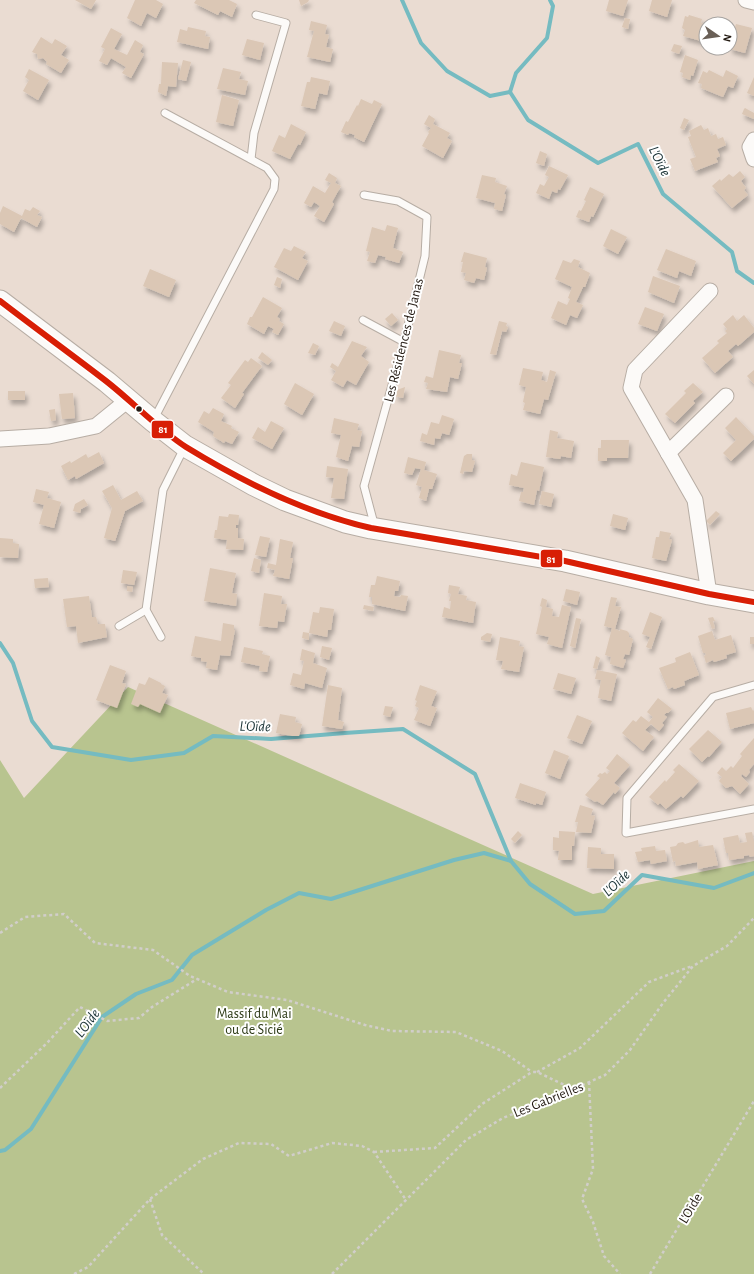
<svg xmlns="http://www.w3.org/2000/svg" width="754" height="1274" viewBox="0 0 754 1274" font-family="'Alegreya Sans',sans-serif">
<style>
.forest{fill:#b8c48f}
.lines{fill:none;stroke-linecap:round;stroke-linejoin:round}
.stream{stroke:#75bbc1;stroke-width:4}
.building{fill:#dbc7b5;filter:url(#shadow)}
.lane-casing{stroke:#b7ada4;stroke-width:9}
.street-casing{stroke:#b7ada4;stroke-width:17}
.secondary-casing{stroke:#b7ada4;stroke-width:23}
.path{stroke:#d1ceca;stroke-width:2.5;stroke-dasharray:3 3;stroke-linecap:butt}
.lane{stroke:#fcfaf8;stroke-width:7}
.street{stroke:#fcfaf8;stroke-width:15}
.secondary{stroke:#fcfaf8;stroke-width:21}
.bus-1-casing{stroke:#fff;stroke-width:9}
.bus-1{stroke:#d81e05;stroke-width:6}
.bus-dot{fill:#241b13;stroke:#fff;stroke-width:1.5}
.labels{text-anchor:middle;stroke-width:4;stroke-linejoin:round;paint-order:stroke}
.street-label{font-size:14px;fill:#241b13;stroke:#fff}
.park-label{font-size:14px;fill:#2d3a16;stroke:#fff}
.water-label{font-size:15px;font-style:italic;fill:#1c3437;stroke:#fff}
.line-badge{stroke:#fff;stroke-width:1.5}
.badge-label{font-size:11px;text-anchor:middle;font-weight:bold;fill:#fff}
</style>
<defs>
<filter id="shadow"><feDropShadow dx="2.5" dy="4.5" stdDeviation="2" flood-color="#0004"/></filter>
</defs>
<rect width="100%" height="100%" fill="#eadcd2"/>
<polygon class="forest" points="128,687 593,894 754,861 754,1274 0,1274 0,760 24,798"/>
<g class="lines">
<g class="stream">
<polyline points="402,0 421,43 447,71 490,96 510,92 528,120 598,163 638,144 663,194 732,252 737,271 754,283"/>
<polyline points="510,92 516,73 547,38 553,6 550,0"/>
<polyline points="0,643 13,663 32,721 52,747 131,760 184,753 213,736 271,739 345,733 403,729 475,774 511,861 530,884 575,914 604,911 642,875 714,888 754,873"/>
<polyline points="0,1151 5,1150 31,1129 102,1017 136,994 172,980 192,955 266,910 299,893 331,899 454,860 484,853 511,861"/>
</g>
</g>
<g class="building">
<polygon points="75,0 96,0 91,9"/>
<polygon points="135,0 156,0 163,4 156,18 147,13 141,26 127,18"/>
<polygon points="196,0 229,0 237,4 232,17 220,11 218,15 194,3"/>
<polygon points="299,0 309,0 308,2 301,6"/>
<polygon points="609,0 628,0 623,16 606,11"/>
<polygon points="652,0 672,0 667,17 649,11"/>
<polygon points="689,15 702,19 701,23 706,24 705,42 683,36 685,30 682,28 685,16 688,17"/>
<polygon points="625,18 630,19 628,29 622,27"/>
<polygon points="311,21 327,25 325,34 329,35 326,47 333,49 330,62 307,57 314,31 309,30"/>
<polygon points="736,24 752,28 745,53 730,49 730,42"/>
<polygon points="188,27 206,31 205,36 210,37 208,49 177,42 180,29 187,31"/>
<polygon points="111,28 122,34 114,49 127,55 135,40 143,45 140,52 144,54 131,78 122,73 126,67 111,58 107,65 99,61 105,49 101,47"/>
<polygon points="41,37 52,44 55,39 67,46 61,55 69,60 61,73 46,64 47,62 43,58 38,59 37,54 32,52"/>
<polygon points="247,39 264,43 260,60 242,55"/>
<polygon points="674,44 682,46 679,54 671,51"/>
<polygon points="685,55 698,60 693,76 691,75 690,80 682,77 683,73 680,72"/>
<polygon points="183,60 191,62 186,81 178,79"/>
<polygon points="162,62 178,63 176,87 168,86 166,96 158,92 159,84 161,84"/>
<polygon points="223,68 241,72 239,79 248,81 245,95 217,89"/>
<polygon points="29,69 49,80 38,100 23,91 29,80 25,77"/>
<polygon points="709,70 723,77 726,70 738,76 733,88 728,86 723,97 701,88 702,84 698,83 703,71 707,73"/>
<polygon points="311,77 330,81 327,95 319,93 315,109 301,106 307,82 310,82"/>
<polygon points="754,77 754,96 747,93"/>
<polygon points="222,95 239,100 233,126 216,122"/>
<polygon points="361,99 372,104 374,100 382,104 364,142 354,137 355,135 349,133 348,135 341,132 346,121 348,122 357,105 358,106"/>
<polygon points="745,108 754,113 754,119 742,114 744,109"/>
<polygon points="429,115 435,119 433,124 450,133 447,138 452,141 443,158 422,146 429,133 428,132 431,128 424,124"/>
<polygon points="684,118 689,120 684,130 680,128"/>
<polygon points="291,124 306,132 300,145 298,144 290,159 272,151 279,135 285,138"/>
<polygon points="701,125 704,130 708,128 711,136 716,134 718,139 723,137 726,145 717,149 720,156 716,158 718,162 695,171 690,159 696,157 688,137 691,136 689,131"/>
<polygon points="540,151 547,154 544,166 536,163"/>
<polygon points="549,166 568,175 560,190 558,189 557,193 552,191 549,199 536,193 540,184 544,186 549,177 545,175"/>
<polygon points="740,171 745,177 741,181 746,188 744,190 748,195 732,208 712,186 720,179 721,181 729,174 733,177"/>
<polygon points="329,173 337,178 335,183 341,186 332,202 334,204 324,222 314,216 320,206 314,202 311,207 304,203 313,186 325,193 331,183 325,180"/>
<polygon points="482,175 496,178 495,182 507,186 504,194 506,195 502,211 494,209 495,203 476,198"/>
<polygon points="590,187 604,194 593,217 591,216 589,222 576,217 579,210 581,211 586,201 584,200"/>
<polygon points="3,206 22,216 25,209 30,211 33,207 40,211 37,215 42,217 37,227 21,218 14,232 0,224 0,213"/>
<polygon points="387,225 398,228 393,248 403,252 399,263 385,259 386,257 378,255 375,263 367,261 370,252 366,251 372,227 385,231"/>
<polygon points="611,229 627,237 618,254 603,246"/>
<polygon points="294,246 306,252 302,258 308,261 298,280 274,267 284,248 291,251"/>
<polygon points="666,249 696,261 691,276 679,271 677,278 657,270"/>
<polygon points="464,252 487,258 485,267 487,268 484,280 476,278 474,283 464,280 466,273 461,272 463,262 461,262"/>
<polygon points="574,259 580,261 578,267 590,273 585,287 583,287 576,302 583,305 577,318 570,315 566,325 551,318 558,301 567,305 570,299 568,298 572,287 555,279 563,260 571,263"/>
<polygon points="150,269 176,280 169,297 143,286"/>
<polygon points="653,276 680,286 674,303 648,292"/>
<polygon points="277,277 282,279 280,288 274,285"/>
<polygon points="263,297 282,308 277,317 280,319 279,321 284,324 278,335 272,332 274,329 268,326 264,334 247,324 250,317 252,317"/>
<polygon points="645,307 664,314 657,331 638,324"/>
<polygon points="392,313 398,320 391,326 385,319"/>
<polygon points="733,315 737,321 744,315 754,328 754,332 738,346 736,344 728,351 733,357 715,373 702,358 719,343 717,341 727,333 725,331 727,329 723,324"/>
<polygon points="334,321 345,326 341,336 329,331"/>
<polygon points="499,321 507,323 506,326 508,327 506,332 502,331 496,355 490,354"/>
<polygon points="352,341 367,347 361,356 369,362 356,385 347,380 343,387 331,380 336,371 330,367 332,363 338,367"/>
<polygon points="313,343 319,346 315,355 308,353"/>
<polygon points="439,350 461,355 459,363 462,363 458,379 450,377 447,392 426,389 428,383 424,382 426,376 433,378"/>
<polygon points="262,352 272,360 268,365 258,358"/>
<polygon points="251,358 262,366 242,393 244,394 235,408 221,398 231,385 228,383 245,360 248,362"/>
<polygon points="523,368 543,372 541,380 547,382 550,370 556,372 548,400 544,399 540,414 523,410 525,403 523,402 526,387 519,385"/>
<polygon points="754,370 754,384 747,376"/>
<polygon points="295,383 314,394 302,415 284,404"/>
<polygon points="693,383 703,392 693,401 695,403 675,423 665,414 686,393 684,391"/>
<polygon points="405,387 403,398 395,396 397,390"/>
<rect x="8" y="391" width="17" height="9"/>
<polygon points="73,393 75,418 62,419 59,394"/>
<polygon points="213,408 224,414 221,421 232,426 231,428 239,432 232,444 225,441 224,443 213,436 214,432 198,422 204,411 209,414"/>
<polygon points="55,409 56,420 51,421 49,410"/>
<polygon points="442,415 454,419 449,435 442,433 440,439 435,438 434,445 420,441 422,433 427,435 431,422 439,424"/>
<polygon points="736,417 754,436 754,439 731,461 723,453 736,440 725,428"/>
<polygon points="334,418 359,424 357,430 362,431 359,447 352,446 348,461 336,457 341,435 331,433"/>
<polygon points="271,421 284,428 272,449 252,438 258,427 265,432"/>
<polygon points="550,430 558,432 557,438 574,441 571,458 561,456 560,459 546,457"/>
<polygon points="601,440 629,440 628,458 607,458 607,461 598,461 598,448 601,448"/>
<polygon points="99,452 104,463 76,479 75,476 68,480 61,466 70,461 71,463 86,454 88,458"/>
<polygon points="467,454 472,454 472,460 475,461 472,472 464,471 463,474 460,473 464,456"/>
<polygon points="408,457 426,462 424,470 437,474 432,489 429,489 426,501 419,498 422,487 416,485 421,469 415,468 412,475 404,473"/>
<polygon points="521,462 544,467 539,491 537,490 534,505 519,501 521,492 523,492 524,488 509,485 511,474 517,476"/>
<polygon points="327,466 348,469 344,499 331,498 334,478 326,477"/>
<polygon points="113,485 121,500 137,491 143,501 125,511 115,541 104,538 112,508 102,491"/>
<polygon points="36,489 49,492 47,498 61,502 54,528 39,524 44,505 33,502"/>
<polygon points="542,491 554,494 551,507 539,504"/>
<polygon points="84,499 88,505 81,509 80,513 73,511 75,504"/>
<polygon points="716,511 720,514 710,525 706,521"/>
<polygon points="229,514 239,515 238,525 236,525 236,528 238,528 238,538 244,539 243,550 226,549 227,540 214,538 215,530 217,530 219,516 228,517"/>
<polygon points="613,514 628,518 625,530 610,526"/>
<polygon points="660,531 671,533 669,539 672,540 666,561 652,558 656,537 659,537"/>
<polygon points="260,536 270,538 266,557 255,555"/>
<polygon points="0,538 13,539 13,543 19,544 18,558 0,557"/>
<polygon points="280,539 293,542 290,558 293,558 289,579 273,576 275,570 267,568 268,563 276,565"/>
<polygon points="254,558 261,560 259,573 251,571"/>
<polygon points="210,568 236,573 232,593 237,594 236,606 204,601"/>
<polygon points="123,570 137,572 134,585 121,583"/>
<polygon points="377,576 400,581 398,591 395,591 394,596 400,597 401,595 408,596 405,611 372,604 372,597 369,597 371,585 375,585"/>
<polygon points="48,578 49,587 35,588 34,579"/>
<polygon points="449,585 460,587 458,594 467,596 466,600 476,602 473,623 442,617 444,607 450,609 451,601 449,601 451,594 448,593"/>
<polygon points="127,586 133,587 132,592 127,591"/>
<polygon points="566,589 580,592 577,605 563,601"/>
<polygon points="264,593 282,596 281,604 287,604 284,622 278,621 277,628 259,626"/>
<polygon points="89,596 92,617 96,617 98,624 105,624 107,637 78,643 76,626 67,627 63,599"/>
<polygon points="611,597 617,598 615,606 621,607 615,629 620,631 620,629 627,631 629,633 629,637 633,639 629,655 625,654 623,659 626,660 623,668 610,664 611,657 605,655 612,628 604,626"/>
<polygon points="542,598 547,600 546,607 553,609 552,616 559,617 562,605 571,607 562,648 547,644 549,637 536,634 542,607 540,606"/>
<polygon points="364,605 374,607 373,611 363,609"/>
<polygon points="320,607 334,609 331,630 328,630 327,637 309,633 309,640 302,638 303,632 309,633 313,612 319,613"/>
<polygon points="650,612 662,617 651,649 646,647 650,637 642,634"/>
<polygon points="713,617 715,621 713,621 715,628 712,629 708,618"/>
<polygon points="576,618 581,619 575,648 570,646"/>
<polygon points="223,623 234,625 234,630 235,630 230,656 220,655 217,670 206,668 207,662 201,661 201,658 191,656 195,636 221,641"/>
<polygon points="712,631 715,640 731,635 736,652 726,655 727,658 714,662 713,660 706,663 704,656 706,655 705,653 703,653 698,636"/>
<polygon points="487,633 492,634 490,642 481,640 481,637"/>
<polygon points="500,637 520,641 519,646 524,647 519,672 501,669 503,661 496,660"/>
<rect x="750" y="637" width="4" height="7"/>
<polygon points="322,646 332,648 329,660 320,657"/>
<polygon points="244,647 263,651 262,654 270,656 267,672 259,671 260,666 241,662"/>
<polygon points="302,649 315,653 313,663 327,668 322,688 305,683 304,689 290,685 293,673 301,675 304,661 300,660"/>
<polygon points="690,652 699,675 684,681 685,685 674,689 673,687 668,689 659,668 676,662 675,658"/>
<polygon points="596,656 600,658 597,669 593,668"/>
<polygon points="110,665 126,671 122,683 126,684 117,708 96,700"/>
<polygon points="597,670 617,674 611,701 598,698 601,680 595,679"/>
<polygon points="558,673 576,678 571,694 553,689"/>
<polygon points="149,677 161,683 161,684 165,686 162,693 168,695 160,713 140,704 138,707 131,704 139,683 145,685"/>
<polygon points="328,685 342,688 338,720 344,722 342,729 322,726"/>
<polygon points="420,685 437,691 431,706 437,708 430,726 414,720 419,708 415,706 417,701 415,700"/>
<polygon points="658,698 672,709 668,713 666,713 664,715 667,717 662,723 664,725 659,731 651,724 645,730 654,737 643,751 622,733 633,720 636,722 641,716 649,722 653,717 647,712"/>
<polygon points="385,706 393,707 390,717 383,715"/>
<polygon points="751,707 753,711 754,710 754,723 730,729 726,713"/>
<polygon points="280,714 296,717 295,722 302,724 299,736 292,736 276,733"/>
<polygon points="577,715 592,721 582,744 567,738"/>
<polygon points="708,730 722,742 709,757 708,756 702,762 689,749"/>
<polygon points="754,738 754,764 749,770 750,772 746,777 742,774 741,776 749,784 740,794 732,786 726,788 719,781 722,777 717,773 722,767 726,771 731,766 733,768 742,756 740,754"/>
<polygon points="554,750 569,756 560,779 545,773"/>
<polygon points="617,754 630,765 614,783 620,788 615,794 614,792 603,805 597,801 595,802 585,795 600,778 597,776 600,773 602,774 605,772 607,774 610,771 606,768"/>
<polygon points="679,764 699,781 683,798 681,796 666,809 660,803 658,805 649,797 665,780 666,782 675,772 673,770"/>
<polygon points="520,783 546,792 542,805 536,803 536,805 515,798"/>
<polygon points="580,805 593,809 591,815 595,816 591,833 576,832 578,822 575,822"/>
<polygon points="518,831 522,835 515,843 511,839"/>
<polygon points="559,831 575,832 574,846 572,846 572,860 558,860 559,851 553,850 553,837 559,838"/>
<polygon points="752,832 754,842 754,856 750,857 749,855 744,856 744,858 729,860 728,853 726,853 723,838 738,835 740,843 747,842 745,833"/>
<polygon points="698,840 699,847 713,845 718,865 698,869 697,862 676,866 675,861 673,862 670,847 676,846 678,843 683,842 685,844"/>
<polygon points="655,846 656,851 665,850 667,861 651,864 650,860 638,862 635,852 642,851 641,848"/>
<polygon points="588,847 601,848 601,854 614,854 614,869 587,868"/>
</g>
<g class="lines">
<defs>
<g id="lane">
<polyline points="251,159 254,133 286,23 256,15"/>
<polyline points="364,195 398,201 427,217 425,256 404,342 364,486 373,520 371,526"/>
<polyline points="363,320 404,342"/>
<polyline points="154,419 274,189 275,179 267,168 165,113"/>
<polyline points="146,610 161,637"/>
<polyline points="119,626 146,610 163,490 184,448"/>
<polyline points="754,685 713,697 627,798 626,833 754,809"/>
</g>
<g id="street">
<polyline points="746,0 754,2"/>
<polyline points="754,140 750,147 754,159"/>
<polyline points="0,439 49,436 96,426 128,400"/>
<polyline points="668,453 726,396"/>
<polyline points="709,594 695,500 631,388 635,370 710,291"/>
</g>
<polyline id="secondary" points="0,301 107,382 153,421 185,446 254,485 285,500 345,522 371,528 565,561 709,594 754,602"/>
</defs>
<use href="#lane" class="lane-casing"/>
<use href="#street" class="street-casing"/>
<use href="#secondary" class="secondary-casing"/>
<g class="path">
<polyline points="0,933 25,917 64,914 95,943 153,950 190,976 228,992 287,1000 365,1025 392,1031 456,1032 502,1051 532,1072"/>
<polyline points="537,1072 580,1048 649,982 692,966"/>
<polyline points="589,1082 593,1169 582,1199 593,1222 604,1256 620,1274"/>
<polyline points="0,1088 47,1043 80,1007 107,1021 139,1018 152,1007 197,979"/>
<polyline points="374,1152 435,1148 482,1104 532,1072 537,1072 573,1089"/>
<polyline points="150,1199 162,1235 204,1274"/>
<polyline points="74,1274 88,1267 150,1199 203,1159 239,1143 271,1144 289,1156 332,1143 362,1146 374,1152 406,1200"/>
<polyline points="332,1274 466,1140 503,1118 574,1089 605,1075 630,1050 663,1003 693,966 727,946 754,918"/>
<polyline points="650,1274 754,1101"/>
</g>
<use href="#lane" class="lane"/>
<use href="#street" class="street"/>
<use href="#secondary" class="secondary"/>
<defs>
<path id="bus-1" d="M0 301C35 328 71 354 106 381 133 402 158 429 186 447 243 482 305 513 371 528L565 561 709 594 754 602"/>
</defs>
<use href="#bus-1" class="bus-1-casing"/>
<use href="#bus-1" class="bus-1"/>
</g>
<circle class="bus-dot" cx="139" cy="409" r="3.5"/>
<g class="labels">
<g class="street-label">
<text transform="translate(403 340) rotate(-76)" y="5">Les Résidences de Janas</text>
<text transform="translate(548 1099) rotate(-22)" y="5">Les Gabrielles</text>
<text transform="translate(690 1208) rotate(-59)" y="5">L'Oïde</text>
</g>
<g class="park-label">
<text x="254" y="1018">Massif du Mai<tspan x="254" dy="16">ou de Sicié</tspan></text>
</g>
<g class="water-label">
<text transform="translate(660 161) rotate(64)" y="5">L'Oïde</text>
<text transform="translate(255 726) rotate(1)" y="5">L'Oïde</text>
<text transform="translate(616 883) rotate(-43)" y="5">L'Oïde</text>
<text transform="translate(87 1023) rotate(-53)" y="5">L'Oïde</text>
</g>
</g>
<g class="line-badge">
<rect x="151" y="420" width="23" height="19" rx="4" fill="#d81e05"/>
<rect x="540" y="549" width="23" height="19" rx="4" fill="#d81e05"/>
</g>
<g class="badge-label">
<text x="163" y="433">81</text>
<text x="551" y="563">81</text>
</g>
<g transform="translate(718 36) rotate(103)"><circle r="19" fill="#ffffff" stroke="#a7a4a1"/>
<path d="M0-3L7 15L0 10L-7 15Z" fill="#695f56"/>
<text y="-6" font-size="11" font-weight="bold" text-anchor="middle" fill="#241b13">N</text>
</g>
</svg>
